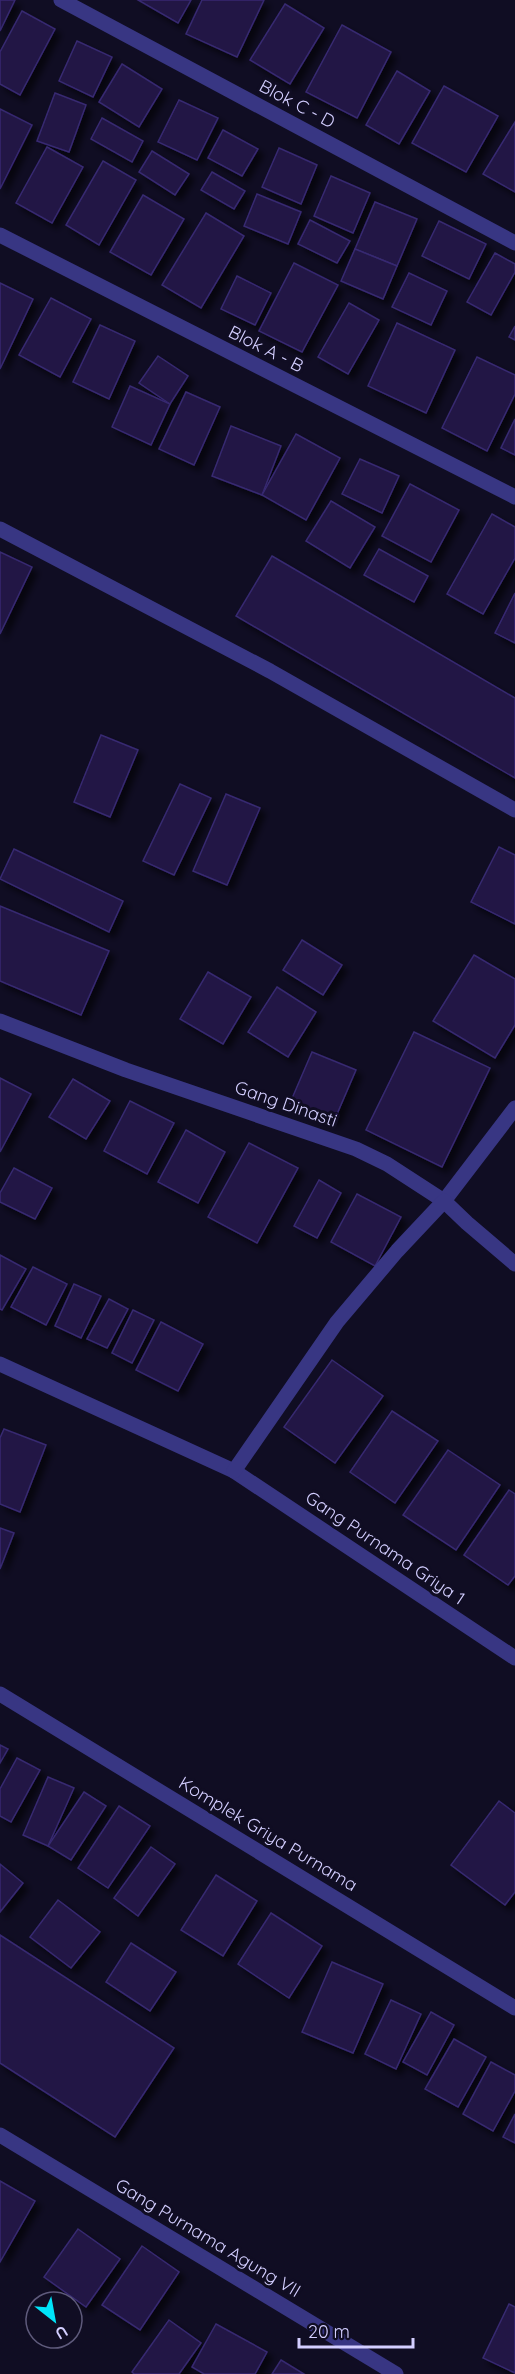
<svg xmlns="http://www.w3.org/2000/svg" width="515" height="2374" viewBox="0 0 515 2374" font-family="Quicksand,sans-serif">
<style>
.building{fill:#211844;stroke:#372971;stroke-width:1.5;filter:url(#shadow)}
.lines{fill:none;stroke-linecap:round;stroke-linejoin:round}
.minor{stroke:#383683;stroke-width:15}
.labels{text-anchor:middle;stroke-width:6;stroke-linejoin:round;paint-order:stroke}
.street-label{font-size:18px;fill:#d3ceff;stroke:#100d23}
</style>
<defs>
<filter id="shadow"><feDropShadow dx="5.5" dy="5.5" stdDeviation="3" flood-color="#0009"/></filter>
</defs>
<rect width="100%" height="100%" fill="#100d23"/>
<g class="building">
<polygon points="0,0 15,0 0,31"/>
<polygon points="138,0 191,0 178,23"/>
<polygon points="202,0 264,0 237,57 186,34"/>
<polygon points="285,4 324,28 290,84 250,60"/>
<polygon points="22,11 55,29 20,95 0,84 0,52"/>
<polygon points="342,25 391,52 357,118 306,92"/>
<polygon points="77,41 112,57 93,97 59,81"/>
<polygon points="122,64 162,89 139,127 99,102"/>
<polygon points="397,71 430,91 399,144 366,125"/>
<polygon points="444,86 498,116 466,172 412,143"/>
<polygon points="55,93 86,105 69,152 37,141"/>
<polygon points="179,100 218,118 197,160 158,142"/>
<polygon points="0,109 32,125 0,189"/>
<polygon points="102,118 143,141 132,162 91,139"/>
<polygon points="515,122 515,192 483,174"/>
<polygon points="223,130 258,149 242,176 208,158"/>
<polygon points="47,147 83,167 52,223 16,203"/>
<polygon points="279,148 317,165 301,204 262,187"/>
<polygon points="152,151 189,174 175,195 139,172"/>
<polygon points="103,161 136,180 99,245 66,225"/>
<polygon points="212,172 245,191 234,209 201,190"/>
<polygon points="331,176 370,193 353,233 314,216"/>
<polygon points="257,194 301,212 288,244 244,226"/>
<polygon points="143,195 184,219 151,275 110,252"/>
<polygon points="375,202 417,219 397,266 355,249"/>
<polygon points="206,213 244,236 201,308 162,285"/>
<polygon points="310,220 350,241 337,263 298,244"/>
<polygon points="439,221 486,244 469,279 422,256"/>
<polygon points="355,249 397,266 383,299 341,281"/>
<polygon points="495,253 515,264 515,272 491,315 467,302"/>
<polygon points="294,263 338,285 302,352 259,331"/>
<polygon points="409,273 447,291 431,325 392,307"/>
<polygon points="237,276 271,293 255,325 221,309"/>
<polygon points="0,283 33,299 0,369"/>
<polygon points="51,298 91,319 60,377 19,355"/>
<polygon points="349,303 379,320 348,374 318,357"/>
<polygon points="397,323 455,350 426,413 368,386"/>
<polygon points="100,325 135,341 109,399 73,382"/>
<polygon points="515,326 515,340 509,337"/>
<polygon points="158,356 188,376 170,404 139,383"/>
<polygon points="477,357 515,375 515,394 487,451 442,428"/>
<polygon points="130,386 170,404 151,445 112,427"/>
<polygon points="186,392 220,407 194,465 159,449"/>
<polygon points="515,419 515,455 501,448"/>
<polygon points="231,426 281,446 262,495 212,476"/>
<polygon points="296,434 340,458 306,520 262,495"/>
<polygon points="360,459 399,476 382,513 342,494"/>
<polygon points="410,484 459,510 431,562 382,536"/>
<polygon points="331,501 375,527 350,568 306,541"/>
<polygon points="492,514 515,527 515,558 483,614 447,594"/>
<polygon points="379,549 428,576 414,602 364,575"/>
<polygon points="0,552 32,567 0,634"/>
<polygon points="272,556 515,698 515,778 236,616"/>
<polygon points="515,593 515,643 495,633"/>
<polygon points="101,735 138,750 110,817 74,802"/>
<polygon points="180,784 211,798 174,875 143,861"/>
<polygon points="226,794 260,808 227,885 193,871"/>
<polygon points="499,847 515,855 515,924 471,902"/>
<polygon points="14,849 123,901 109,932 0,879"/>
<polygon points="0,906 109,951 81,1015 0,981"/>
<polygon points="302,940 342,965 323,995 283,970"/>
<polygon points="474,955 515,979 515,1025 495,1058 433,1021"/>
<polygon points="208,972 251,997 223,1044 180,1019"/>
<polygon points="277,987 316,1012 288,1057 248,1032"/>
<polygon points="414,1032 490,1068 442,1167 366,1130"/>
<polygon points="312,1052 356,1070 334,1121 290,1103"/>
<polygon points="0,1078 31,1094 0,1152"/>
<polygon points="73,1079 110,1101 86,1139 49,1117"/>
<polygon points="130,1101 174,1123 147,1174 104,1151"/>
<polygon points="186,1130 225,1152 198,1203 158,1182"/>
<polygon points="249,1143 298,1168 257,1243 208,1217"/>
<polygon points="14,1168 52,1188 35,1219 0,1202 0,1193"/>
<polygon points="319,1180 341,1193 317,1238 294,1226"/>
<polygon points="357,1194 401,1217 375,1266 331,1242"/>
<polygon points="0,1255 26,1269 2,1310 0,1309"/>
<polygon points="33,1267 67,1284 46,1325 11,1307"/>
<polygon points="74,1284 101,1296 81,1338 55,1326"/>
<polygon points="109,1299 128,1309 107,1348 87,1339"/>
<polygon points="133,1310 154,1320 132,1363 112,1353"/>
<polygon points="161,1322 203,1344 178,1391 136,1370"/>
<polygon points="332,1360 383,1396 335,1463 284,1427"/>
<polygon points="392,1411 438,1441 395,1503 350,1472"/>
<polygon points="4,1429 46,1445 20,1512 0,1504 0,1438"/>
<polygon points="448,1450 500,1485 456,1550 403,1515"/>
<polygon points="509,1490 515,1494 515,1576 508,1585 464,1555"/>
<polygon points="0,1528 14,1533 0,1569"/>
<polygon points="0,1745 8,1749 0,1763"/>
<polygon points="17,1758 40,1770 11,1822 0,1816 0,1789"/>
<polygon points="48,1777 74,1788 48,1846 23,1835"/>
<polygon points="84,1792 106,1806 71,1860 48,1846"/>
<polygon points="499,1801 515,1813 515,1892 505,1905 451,1865"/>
<polygon points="119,1806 150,1826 108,1888 78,1868"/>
<polygon points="151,1847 175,1864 138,1916 114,1898"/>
<polygon points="0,1864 23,1883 0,1912"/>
<polygon points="216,1875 257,1901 223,1956 181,1930"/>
<polygon points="58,1900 100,1932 71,1968 30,1937"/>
<polygon points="271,1913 322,1946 289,1998 238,1964"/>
<polygon points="0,1935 174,2048 115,2137 0,2063"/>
<polygon points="131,1943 176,1972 150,2011 106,1982"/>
<polygon points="332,1962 383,1984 353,2053 302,2032"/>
<polygon points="391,2000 421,2014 396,2069 365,2054"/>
<polygon points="431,2012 454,2025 427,2075 403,2062"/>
<polygon points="454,2039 486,2057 458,2107 425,2089"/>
<polygon points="491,2062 515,2075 515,2091 493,2131 463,2114"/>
<polygon points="515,2114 515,2143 503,2137"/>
<polygon points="0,2181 35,2201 0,2262"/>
<polygon points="78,2229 120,2259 86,2307 44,2277"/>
<polygon points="142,2246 179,2272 140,2330 102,2305"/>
<polygon points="509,2304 515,2307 515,2373 483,2358"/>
<polygon points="169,2320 201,2343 179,2374 134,2374 132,2372"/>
<polygon points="216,2324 267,2352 255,2374 204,2374 192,2367"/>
<polygon points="281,2360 304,2374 272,2374"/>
</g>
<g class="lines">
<g class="minor">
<polyline points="61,0 515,243"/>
<polyline points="0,235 515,497"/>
<polyline points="0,529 270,671 515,810"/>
<polyline points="0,1021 126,1070 356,1149 387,1164 444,1201 515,1108"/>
<polyline points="0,1364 234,1471 515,1658"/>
<polyline points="234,1471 337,1322 397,1251 444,1201 467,1223 515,1264"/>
<polyline points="0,1694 515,2008"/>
<polyline points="0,2135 396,2374"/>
</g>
</g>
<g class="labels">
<g class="street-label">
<text transform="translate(297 104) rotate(28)" y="6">Blok C - D</text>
<text transform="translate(266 349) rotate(27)" y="6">Blok A - B</text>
<text transform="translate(286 1104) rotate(19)" y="6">Gang Dinasti</text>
<text transform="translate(385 1548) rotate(34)" y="6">Gang Purnama Griya 1</text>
<text transform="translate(268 1834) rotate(31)" y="6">Komplek Griya Purnama</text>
<text transform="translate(208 2238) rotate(31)" y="6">Gang Purnama Agung VII</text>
</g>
</g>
<g transform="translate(54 2320) rotate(149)"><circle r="28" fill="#100d23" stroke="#5e5a7b" stroke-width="1.5"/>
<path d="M0-4.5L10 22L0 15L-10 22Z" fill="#00e4f9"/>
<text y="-9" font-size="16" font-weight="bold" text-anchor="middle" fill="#d3ceff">U</text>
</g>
<path d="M299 2338v9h114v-9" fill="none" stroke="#d3ceff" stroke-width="3"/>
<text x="308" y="2338" font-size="18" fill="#d3ceff" stroke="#100d23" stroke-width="4.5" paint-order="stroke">20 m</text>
</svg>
